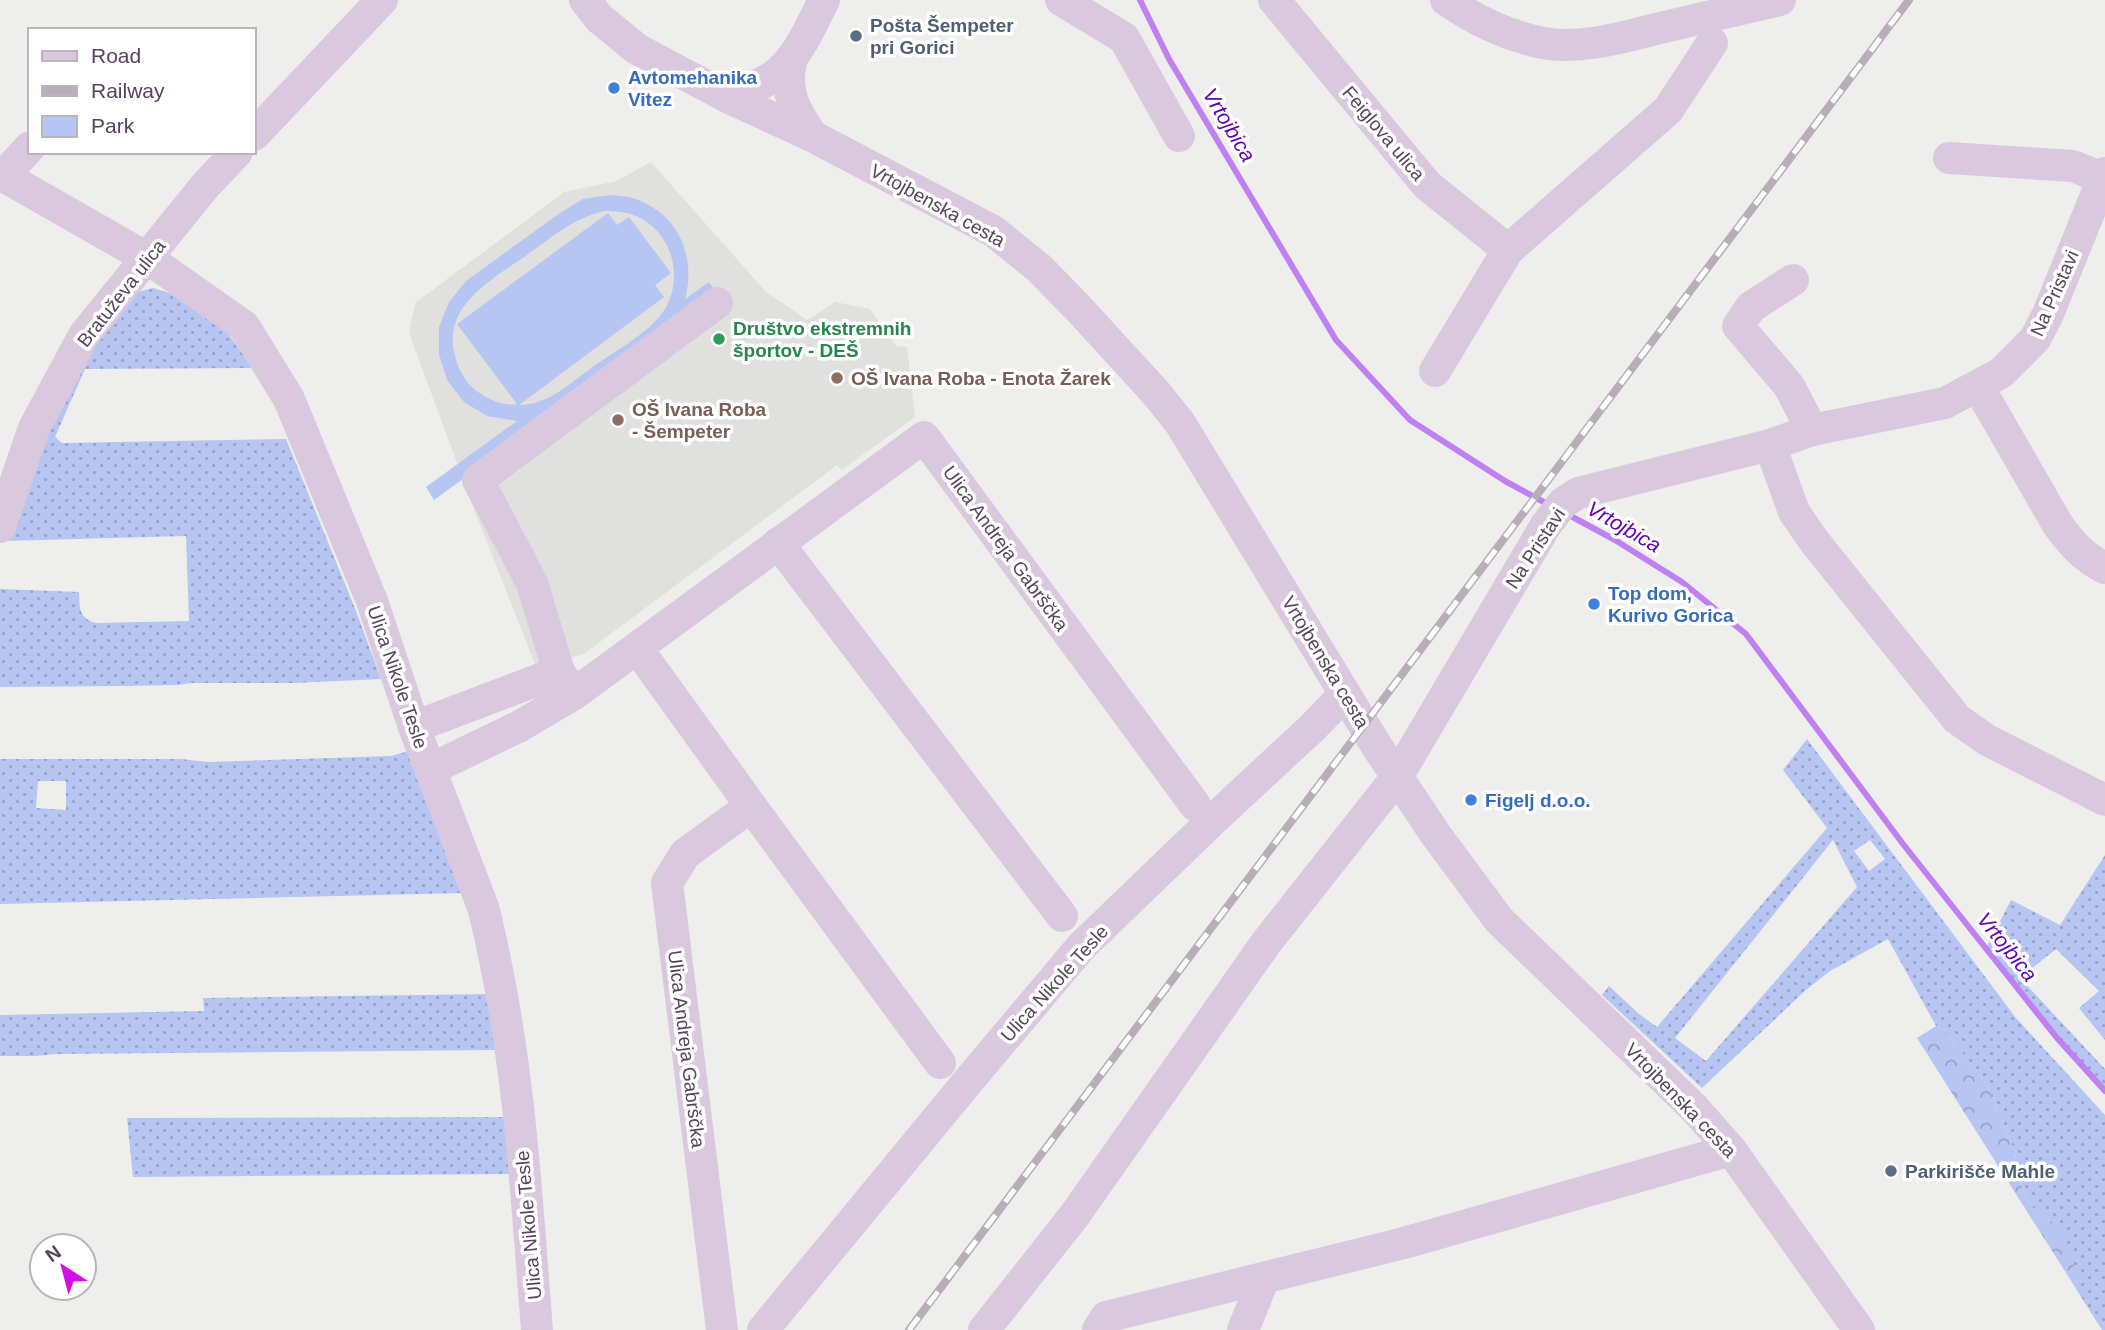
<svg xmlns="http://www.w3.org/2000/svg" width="2105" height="1330" viewBox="0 0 2105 1330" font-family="Helvetica,sans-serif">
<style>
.education{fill:#e0e0de}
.grass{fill:url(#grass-dots);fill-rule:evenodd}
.forest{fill:url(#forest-crowns)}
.green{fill:#b6c5f1;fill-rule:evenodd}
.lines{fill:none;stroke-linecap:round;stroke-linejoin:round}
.stream{stroke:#bf80f1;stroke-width:6}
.minor{stroke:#dac9de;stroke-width:32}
.rail-casing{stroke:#b7aeb7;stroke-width:8}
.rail{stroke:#fff;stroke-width:5;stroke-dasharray:16;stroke-linecap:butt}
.service-dot{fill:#5c6f8a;stroke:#fff;stroke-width:2.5}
.shop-dot{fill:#3f7fe0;stroke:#fff;stroke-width:2.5}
.leisure-dot{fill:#2e9e5b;stroke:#fff;stroke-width:2.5}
.education-dot{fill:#8d6e63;stroke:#fff;stroke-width:2.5}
.labels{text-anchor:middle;stroke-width:7;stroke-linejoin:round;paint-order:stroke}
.service-label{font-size:19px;font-weight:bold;fill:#4e5e75;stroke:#fff;text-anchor:start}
.shop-label{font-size:19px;font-weight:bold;fill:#366cbe;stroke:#fff;text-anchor:start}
.street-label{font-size:19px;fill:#57435b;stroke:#fff}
.leisure-label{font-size:19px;font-weight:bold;fill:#27864d;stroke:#fff;text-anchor:start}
.education-label{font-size:19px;font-weight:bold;fill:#785e54;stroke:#fff;text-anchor:start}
.water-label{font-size:21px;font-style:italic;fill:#6303ae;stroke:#fff}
</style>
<defs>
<pattern id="grass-dots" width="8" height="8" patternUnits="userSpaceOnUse" patternTransform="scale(1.75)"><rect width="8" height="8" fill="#b6c5f1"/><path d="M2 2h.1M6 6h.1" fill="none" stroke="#97a2c6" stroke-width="1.8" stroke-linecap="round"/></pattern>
<pattern id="forest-crowns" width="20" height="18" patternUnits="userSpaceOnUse" patternTransform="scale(1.75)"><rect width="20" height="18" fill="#b6c5f1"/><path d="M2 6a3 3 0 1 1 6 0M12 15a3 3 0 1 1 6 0" fill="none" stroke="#97a2c6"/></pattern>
</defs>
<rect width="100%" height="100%" fill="#eeefec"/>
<polygon class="education" points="651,162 766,292 807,320 835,302 870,309 896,346 907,347 915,417 842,470 837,465 585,653 537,669 477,517 409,333 415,303 564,192 617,181"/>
<g class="grass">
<path d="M153 288C175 294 201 306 218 322 231 335 242 353 252 368L85 369 55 437 62 443 286 439 356 611 381 679 294 683H192L177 685 122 686 0 687V589L79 592C80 608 78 617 95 623L189 621 186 536 5 541 38 450 95 345 138 292Z"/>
<path d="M1807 739 2016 1018 2105 1115V1330H2102L2073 1284 2078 1281 2051 1221 2033 1207 2025 1195 2017 1173 2015 1152 1987 1085 1958 1047 1941 1027 1936 1026 1888 939 1830 971 1807 989 1702 1088 1602 995 1609 986 1639 1014 1657 1027 1827 828 1783 770ZM1833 840 1857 887 1706 1061 1675 1038ZM1870 840 1885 859 1869 871 1854 851Z"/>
<path d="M409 751 462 893 0 904V759H181L208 762 391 756ZM38 781H66V810L36 808Z"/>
<polygon points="2105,855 2105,1040 2079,1008 2099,991 2056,949 2020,978 2105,1069 2105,1093 2031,1010 1985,950 2011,900 2060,925"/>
<polygon points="490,994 496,1050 56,1054 35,1056 0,1056 0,1015 204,1011 203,998"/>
<polygon points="504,1117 512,1174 133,1177 127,1118"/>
</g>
<polygon class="forest" points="1936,1026 1941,1027 1958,1047 1987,1085 2015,1152 2017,1173 2025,1195 2033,1207 2051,1221 2065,1235 2078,1281 2073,1284 1917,1038"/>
<path class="green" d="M610 195C619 196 630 196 638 200 680 216 696 258 685 299L709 282 717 294 434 500 426 487 517 421 487 416 464 402 447 380 439 354V327L449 302 466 281 560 213 583 199ZM605 211C618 211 630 212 642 219 676 238 685 287 659 317 643 336 614 352 594 366 580 376 565 389 550 397 540 402 529 405 519 405L664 297 655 285 671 273 629 217 617 225 608 213 457 324 517 404C502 407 485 398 473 388 464 380 458 368 455 356 441 306 493 279 527 255 552 237 575 217 605 211Z"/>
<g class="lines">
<g class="stream">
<polyline points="1140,0 1169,59 1336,340 1410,420 1505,481 1551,506"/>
<polyline points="1567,514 1615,540 1682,582 1746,634 1903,844 2057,1038 2105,1091"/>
</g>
<g class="minor">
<polyline points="585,0 599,18 637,49 729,98 812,136 993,231 1039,268 1079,309 1156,393 1180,423 1376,745 1436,835 1499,920 1694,1108 1731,1150 1859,1330"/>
<polyline points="1061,0 1124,38 1179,136"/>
<polyline points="1274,0 1427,185 1508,250"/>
<path d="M1446 0C1476 21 1508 36 1543 43 1582 50 1623 37 1660 28 1700 19 1740 9 1780 0"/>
<path d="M791 62C784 93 795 110 812 136"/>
<path d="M717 91C781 95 800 49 824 0"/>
<polyline points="254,135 382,0"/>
<polyline points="1949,158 2073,166 2102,178"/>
<path d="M0 174 147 258 244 326 289 399 372 601 414 727 483 907C491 936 496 966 502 996 522 1106 528 1218 537 1330"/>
<polyline points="3,176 30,147"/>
<polyline points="1793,280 1751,307 1738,326 1789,386 1812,430"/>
<polyline points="1435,371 1508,250 1668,110 1712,43"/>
<path d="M1978 386 2058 525C2071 543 2084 558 2105 568"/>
<polyline points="1770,445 1794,512 1814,541 1957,719 1987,740 2105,800"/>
<polyline points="0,527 34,428 84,335 205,186 237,152"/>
<polyline points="778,543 1062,916"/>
<polyline points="637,648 751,806 940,1063"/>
<polyline points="559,672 532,583 478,480 717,303"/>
<polyline points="414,727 559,672 571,690"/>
<polyline points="431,769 520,726 574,694 924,437 1195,805"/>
<polyline points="722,1330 667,883 685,854 751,806"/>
<polyline points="763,1330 970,1079 1081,947 1214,819 1312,728 1345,694"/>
<polyline points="984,1330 1074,1216 1266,943 1397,777 1546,525 1563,503 1578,493 1770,445 1812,430 1945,403 2001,373 2035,339 2048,314 2105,173"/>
<polyline points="1098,1330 1106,1317 1404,1243 1731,1150"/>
<polyline points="1243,1330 1264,1278"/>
</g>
<defs>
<polyline id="rail" points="909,1330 1909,0"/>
</defs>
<use href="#rail" class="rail-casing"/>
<use href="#rail" class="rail"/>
</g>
<g class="service-dot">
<circle cx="856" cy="36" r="7"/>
<circle cx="1891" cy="1171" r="7"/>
</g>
<g class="shop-dot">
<circle cx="614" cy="88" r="7"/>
<circle cx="1594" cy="604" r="7"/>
<circle cx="1471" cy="800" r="7"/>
</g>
<circle class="leisure-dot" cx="719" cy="339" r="7"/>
<g class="education-dot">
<circle cx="837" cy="378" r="7"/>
<circle cx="618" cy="420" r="7"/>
</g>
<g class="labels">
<g class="service-label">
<text x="870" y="32">Pošta Šempeter<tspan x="870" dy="22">pri Gorici</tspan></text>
<text x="1905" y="1178">Parkirišče Mahle</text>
</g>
<g class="shop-label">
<text x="628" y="84">Avtomehanika<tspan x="628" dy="22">Vitez</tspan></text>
<text x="1608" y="600">Top dom,<tspan x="1608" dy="22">Kurivo Gorica</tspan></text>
<text x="1485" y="807">Figelj d.o.o.</text>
</g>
<g class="street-label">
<text transform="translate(1384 133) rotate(50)" y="7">Feiglova ulica</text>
<text transform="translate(938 205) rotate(29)" y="7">Vrtojbenska cesta</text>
<text transform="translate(121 293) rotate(-52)" y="7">Bratuževa ulica</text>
<text transform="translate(2054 293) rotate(-66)" y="7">Na Pristavi</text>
<text transform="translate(1006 548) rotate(54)" y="7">Ulica Andreja Gabrščka</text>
<text transform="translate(1535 548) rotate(-57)" y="7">Na Pristavi</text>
<text transform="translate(1326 662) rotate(59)" y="7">Vrtojbenska cesta</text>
<text transform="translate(398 677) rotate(71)" y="7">Ulica Nikole Tesle</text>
<text transform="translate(1054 983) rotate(-48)" y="7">Ulica Nikole Tesle</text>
<text transform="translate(687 1049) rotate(83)" y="7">Ulica Andreja Gabrščka</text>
<text transform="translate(1681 1100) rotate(46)" y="7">Vrtojbenska cesta</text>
<text transform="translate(528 1225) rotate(-95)" y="7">Ulica Nikole Tesle</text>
</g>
<g class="leisure-label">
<text x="733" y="335">Društvo ekstremnih<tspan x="733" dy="22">športov - DEŠ</tspan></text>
</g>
<g class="education-label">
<text x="851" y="385">OŠ Ivana Roba - Enota Žarek</text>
<text x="632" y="416">OŠ Ivana Roba<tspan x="632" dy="22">- Šempeter</tspan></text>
</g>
<g class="water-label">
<text transform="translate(1229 125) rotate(59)" y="7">Vrtojbica</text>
<text transform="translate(1624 527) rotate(30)" y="7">Vrtojbica</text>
<text transform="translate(2007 947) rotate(51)" y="7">Vrtojbica</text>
</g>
</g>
<rect x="28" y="28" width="228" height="126" fill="#ffffff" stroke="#bcb4bd" stroke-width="2"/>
<rect x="42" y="51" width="35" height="10" fill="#dac9de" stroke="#bcb4bd" stroke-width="2"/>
<text x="91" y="63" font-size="21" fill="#57435b">Road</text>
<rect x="42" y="86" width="35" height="10" fill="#b7aeb7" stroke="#bcb4bd" stroke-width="2"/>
<text x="91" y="98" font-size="21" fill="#57435b">Railway</text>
<rect x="42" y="116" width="35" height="21" fill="#b6c5f1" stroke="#bcb4bd" stroke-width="2"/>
<text x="91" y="133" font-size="21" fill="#57435b">Park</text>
<g transform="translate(63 1267) rotate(324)"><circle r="33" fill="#ffffff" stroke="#bcb4bd" stroke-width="2"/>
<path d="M0-5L12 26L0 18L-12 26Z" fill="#d60de8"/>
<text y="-10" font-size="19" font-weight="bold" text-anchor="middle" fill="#57435b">N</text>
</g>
</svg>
